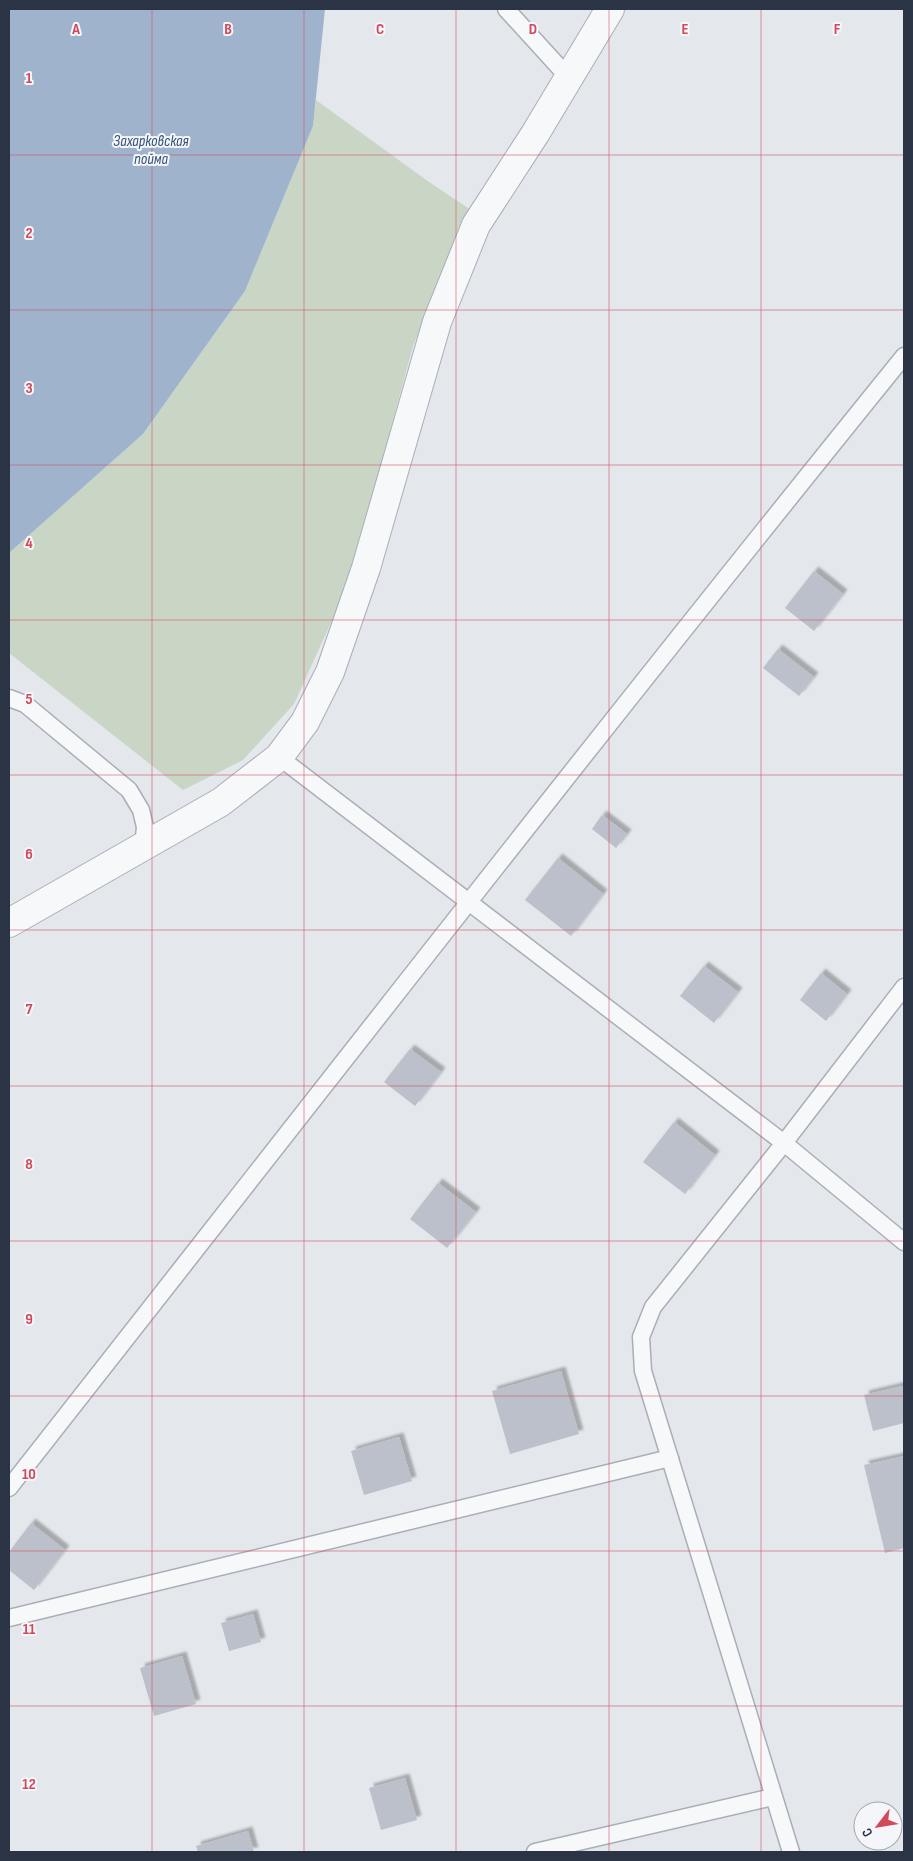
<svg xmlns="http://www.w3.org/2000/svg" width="913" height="1861" viewBox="0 0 913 1861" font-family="'Sofia Sans Condensed',sans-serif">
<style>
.green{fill:#c9d6c5}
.water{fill:#9fb4cc}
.building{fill:#bbc0ca;filter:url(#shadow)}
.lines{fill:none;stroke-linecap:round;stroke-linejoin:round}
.lane-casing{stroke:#a9aeb7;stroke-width:19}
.street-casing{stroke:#a9aeb7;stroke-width:30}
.lane{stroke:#f7f8fa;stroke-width:16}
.street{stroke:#f7f8fa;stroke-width:28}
.grid{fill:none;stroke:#d1495b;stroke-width:1;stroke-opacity:0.55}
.labels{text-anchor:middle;stroke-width:4;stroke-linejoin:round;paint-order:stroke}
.water-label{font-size:16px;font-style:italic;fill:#34527a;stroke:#f4f6f9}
.grid-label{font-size:16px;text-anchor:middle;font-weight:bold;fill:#d1495b;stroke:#f4f6f9;stroke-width:4;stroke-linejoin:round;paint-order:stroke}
</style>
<defs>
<filter id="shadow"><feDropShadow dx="4.5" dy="-4.5" stdDeviation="1" flood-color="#0004"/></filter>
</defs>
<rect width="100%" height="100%" fill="#e4e7ec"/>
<polygon class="green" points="316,100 429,182 471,210 413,346 349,583 294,704 243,760 183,790 9,653 9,553 143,434 245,291 313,126"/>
<polygon class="water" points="9,9 325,9 313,126 245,291 143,434 9,553"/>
<g class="building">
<polygon points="814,571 843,594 814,631 785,608"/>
<polygon points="778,649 814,677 799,696 763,668"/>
<polygon points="602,815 627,834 616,848 592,829"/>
<polygon points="558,858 603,894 571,936 525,900"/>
<polygon points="704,966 738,992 714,1023 680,996"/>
<polygon points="821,973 847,994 826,1021 800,1000"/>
<polygon points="410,1049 441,1072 415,1106 384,1082"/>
<polygon points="674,1122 715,1155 685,1194 643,1162"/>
<polygon points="438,1183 476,1212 447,1248 410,1219"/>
<polygon points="561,1371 579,1434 510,1454 492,1391"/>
<polygon points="902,1386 904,1395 904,1423 873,1431 864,1395"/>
<polygon points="399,1437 412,1481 364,1495 351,1451"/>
<polygon points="904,1456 904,1548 885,1553 864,1465"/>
<polygon points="31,1523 65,1550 34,1590 9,1570 9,1552"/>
<polygon points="253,1614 261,1642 229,1651 221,1623"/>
<polygon points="182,1656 196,1704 154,1716 140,1668"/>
<polygon points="405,1778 417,1820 381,1830 369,1788"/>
<polygon points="248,1831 254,1852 198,1852 196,1846"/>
</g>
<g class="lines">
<defs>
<g id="lane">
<polyline points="506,9 569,78"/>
<polyline points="9,698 25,704 129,790 141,810 145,827 143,847"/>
<polyline points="279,757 784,1143 904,1242"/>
<path d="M9 1488C306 1110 601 730 904 356"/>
<polyline points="9,1618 670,1458"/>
<polyline points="535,1852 773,1797"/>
<polyline points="791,1852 643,1371 641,1337 653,1307 784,1143 904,987"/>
</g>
<polyline id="street" points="9,923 221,802 279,757 305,722 330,672 366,568 437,322 476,225 535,134 610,9"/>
</defs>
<use href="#lane" class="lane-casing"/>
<use href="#street" class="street-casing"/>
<use href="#lane" class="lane"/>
<use href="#street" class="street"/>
</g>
<path class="grid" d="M152 9V1852M304 9V1852M456 9V1852M609 9V1852M761 9V1852M9 155H904M9 310H904M9 465H904M9 620H904M9 775H904M9 930H904M9 1086H904M9 1241H904M9 1396H904M9 1551H904M9 1706H904"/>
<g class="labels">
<g class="water-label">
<text x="151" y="146">Захарковская<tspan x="151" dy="18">пойма</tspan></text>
</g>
</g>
<g class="grid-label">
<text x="76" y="34">A</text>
<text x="228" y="34">B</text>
<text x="380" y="34">C</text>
<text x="533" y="34">D</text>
<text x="685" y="34">E</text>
<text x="837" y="34">F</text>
<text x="29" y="83">1</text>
<text x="29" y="238">2</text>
<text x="29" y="393">3</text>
<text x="29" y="548">4</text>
<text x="29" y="704">5</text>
<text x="29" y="859">6</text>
<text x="29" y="1014">7</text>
<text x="29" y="1169">8</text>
<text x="29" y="1324">9</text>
<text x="29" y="1479">10</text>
<text x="29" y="1634">11</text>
<text x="29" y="1789">12</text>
</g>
<rect width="913" height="1861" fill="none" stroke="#2b3445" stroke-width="20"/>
<g transform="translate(878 1826) rotate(239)"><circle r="24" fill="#f4f6f9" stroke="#a4a8b1"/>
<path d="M0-4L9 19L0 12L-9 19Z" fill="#d1495b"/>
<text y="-8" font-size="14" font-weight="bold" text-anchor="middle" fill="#2b3445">С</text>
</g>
</svg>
